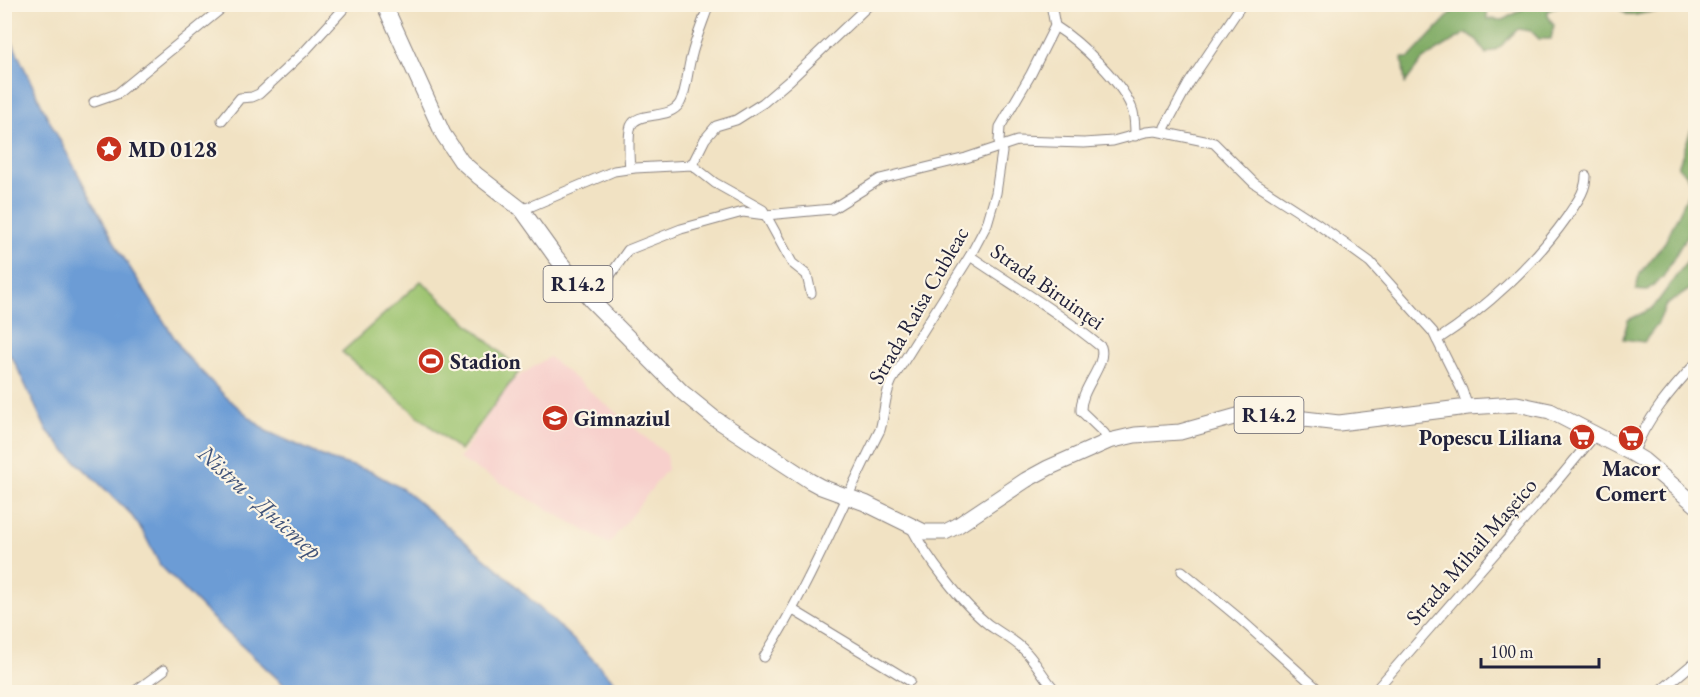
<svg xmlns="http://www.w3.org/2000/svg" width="1700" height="697" viewBox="0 0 1700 697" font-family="'EB Garamond',serif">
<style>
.built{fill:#f7d0cc}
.green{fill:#9bc36e;stroke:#5e7254;stroke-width:1.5}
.forest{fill:#7ca961;stroke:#4f664e;stroke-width:1.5}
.water{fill:#6c9cd5;stroke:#475f88;stroke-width:1.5}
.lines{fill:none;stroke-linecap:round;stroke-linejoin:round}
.minor-casing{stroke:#8a827f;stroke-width:11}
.primary-casing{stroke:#8a827f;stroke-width:17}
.minor{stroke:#fff;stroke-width:9}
.primary{stroke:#fff;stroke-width:15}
.labels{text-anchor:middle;stroke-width:4.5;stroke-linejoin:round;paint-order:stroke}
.shield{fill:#fcf5e5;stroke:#63616e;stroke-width:1.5}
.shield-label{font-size:21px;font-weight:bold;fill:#22223b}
.poi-label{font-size:22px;font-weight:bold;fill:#22223b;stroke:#fcf5e5;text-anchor:start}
.street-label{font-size:22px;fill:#22223b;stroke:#fcf5e5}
.water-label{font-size:24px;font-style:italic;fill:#405379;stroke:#fcf5e5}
</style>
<rect width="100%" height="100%" fill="#fcf5e5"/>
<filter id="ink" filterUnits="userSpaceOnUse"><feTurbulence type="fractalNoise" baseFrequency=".0167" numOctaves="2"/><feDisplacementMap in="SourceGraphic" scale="12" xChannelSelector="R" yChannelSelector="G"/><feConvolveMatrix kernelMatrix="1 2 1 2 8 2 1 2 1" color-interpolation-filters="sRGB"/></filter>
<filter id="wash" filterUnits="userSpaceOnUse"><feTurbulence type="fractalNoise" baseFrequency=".008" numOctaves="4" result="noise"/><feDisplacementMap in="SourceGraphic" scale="24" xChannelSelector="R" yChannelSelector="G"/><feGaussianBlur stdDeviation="1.35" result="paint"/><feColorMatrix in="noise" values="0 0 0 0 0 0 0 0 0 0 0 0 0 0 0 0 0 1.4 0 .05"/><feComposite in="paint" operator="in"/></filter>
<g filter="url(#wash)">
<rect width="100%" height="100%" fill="#f1e2c3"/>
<polygon class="built" points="549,357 667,455 667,469 609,544 459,459 511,381"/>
<polygon class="green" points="421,281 520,370 460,451 342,352"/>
<g class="forest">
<polygon points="1454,5 1488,5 1487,19 1503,20 1529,5 1560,5 1548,11 1548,16 1554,25 1551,39 1539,39 1531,31 1518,29 1499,48 1486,54 1477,40 1466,33 1423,59 1405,83 1402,58 1409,58 1455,9"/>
<path d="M1616 5 1665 4V5L1656 12C1636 11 1632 24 1616 5Z"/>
<path d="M1695 126V221L1663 277 1646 291 1636 290 1639 275 1665 242 1690 190C1691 179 1686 174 1678 167L1691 130Z"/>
<polygon points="1695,250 1695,286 1666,305 1657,325 1644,342 1623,339 1628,320 1653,308"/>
</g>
<polygon class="water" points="5,27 47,116 120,252 184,353 224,395 266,431 329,459 370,471 403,489 499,570 580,646 624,692 292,692 217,623 160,565 142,530 129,512 64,450 46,429 14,361 5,349"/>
</g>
<g filter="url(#ink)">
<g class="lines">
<defs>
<g id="minor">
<path d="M1055 26C1079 41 1125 84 1133 112 1135 120 1135 128 1135 136"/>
<polyline points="94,102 117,94 227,4"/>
<polyline points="222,120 240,98 252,97 259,94 305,51 348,4"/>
<polyline points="1165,132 1165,127 1189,83 1242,4"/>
<polyline points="692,165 705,139 716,126 736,120 763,103 790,80 870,4"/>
<path d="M630 168C629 159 628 134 631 126 638 110 669 121 680 103 687 90 687 72 691 58 695 40 703 22 709 4"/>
<polyline points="522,210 614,171 635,168 692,165 715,183 763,210 792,263 807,275 811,293"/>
<path d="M970 256C1014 286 1060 313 1101 347 1107 366 1080 388 1081 411L1104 433 1109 441"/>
<polyline points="592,301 628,250 681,229 743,212 766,215 832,209 880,179 966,158 1017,141 1084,143 1113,141 1146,132 1156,131 1214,143 1254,183 1316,223 1370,262 1433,332 1462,390 1468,407"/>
<path d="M1437 340C1485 309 1534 264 1567 217 1575 204 1586 192 1586 176"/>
<path d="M1633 454C1646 419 1671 390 1696 363"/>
<path d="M911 527C927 558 962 604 989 625 1000 633 1013 639 1023 649 1036 661 1044 679 1057 692"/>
<polyline points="1182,571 1240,619 1321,692"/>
<polyline points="793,610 910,681"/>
<path d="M764 657C810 585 841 506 880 430 885 413 884 396 892 380L970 256 987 224 996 193 1002 152 999 141 1000 127 1031 74 1055 26 1051 4"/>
<polyline points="134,692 164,670"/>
<polyline points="1374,692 1538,504 1596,434"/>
<polyline points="1659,692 1696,661"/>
</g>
<polyline id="primary" points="384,4 443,134 461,161 478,176 522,210 555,256 592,301 682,392 714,418 810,481 821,487 865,503 924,532 945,532 957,526 1026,480 1048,468 1109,441 1135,435 1180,432 1241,415 1270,415 1339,423 1468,407 1517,404 1550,411 1633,454 1643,460 1696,505"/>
</defs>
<use href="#minor" class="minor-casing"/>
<use href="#primary" class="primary-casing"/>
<use href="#minor" class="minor"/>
<use href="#primary" class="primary"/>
</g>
</g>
<defs>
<symbol id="sight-disc" viewBox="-11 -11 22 22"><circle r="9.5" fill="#c8321e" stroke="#fcf5e5"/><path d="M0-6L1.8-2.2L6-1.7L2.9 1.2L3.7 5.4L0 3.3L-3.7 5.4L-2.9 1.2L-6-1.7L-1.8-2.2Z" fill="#fff"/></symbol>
<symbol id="stadium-disc" viewBox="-11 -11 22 22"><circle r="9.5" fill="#c8321e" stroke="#fcf5e5"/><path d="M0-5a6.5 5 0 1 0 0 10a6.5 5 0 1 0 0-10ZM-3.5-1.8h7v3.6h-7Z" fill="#fff"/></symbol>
<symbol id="school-disc" viewBox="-11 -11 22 22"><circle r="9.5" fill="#c8321e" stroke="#fcf5e5"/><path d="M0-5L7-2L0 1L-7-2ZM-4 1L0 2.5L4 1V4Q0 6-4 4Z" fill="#fff"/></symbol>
<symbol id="supermarket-disc" viewBox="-11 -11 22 22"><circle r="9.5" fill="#c8321e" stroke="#fcf5e5"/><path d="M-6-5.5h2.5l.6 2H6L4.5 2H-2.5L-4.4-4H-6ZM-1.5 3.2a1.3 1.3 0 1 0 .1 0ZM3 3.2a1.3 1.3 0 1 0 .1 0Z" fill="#fff"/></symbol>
</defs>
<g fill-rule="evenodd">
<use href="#sight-disc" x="94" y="134" width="30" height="30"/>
<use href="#stadium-disc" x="416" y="346" width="30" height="30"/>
<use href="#school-disc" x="540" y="403" width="30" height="30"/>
<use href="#supermarket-disc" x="1567" y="422" width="30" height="30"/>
<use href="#supermarket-disc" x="1616" y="423" width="30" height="30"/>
</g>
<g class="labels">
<g class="shield">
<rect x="543.5" y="266" width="69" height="36" rx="4.5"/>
<rect x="1234.5" y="397" width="69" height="36" rx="4.5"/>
</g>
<g class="shield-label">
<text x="578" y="291">R14.2</text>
<text x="1269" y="422">R14.2</text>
</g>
<g class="poi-label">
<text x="128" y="157">MD 0128</text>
<text x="450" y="369">Stadion</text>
<text x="574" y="426">Gimnaziul</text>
<text x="1562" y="445" text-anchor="end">Popescu Liliana</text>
<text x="1631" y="476" text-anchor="middle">Macor<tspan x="1631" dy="25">Comert</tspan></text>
</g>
<g class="street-label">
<text transform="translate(1048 286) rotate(35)" y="8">Strada Biruinței</text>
<text transform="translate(918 305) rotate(-60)" y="8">Strada Raisa Cubleac</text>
<text transform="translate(1471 551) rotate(-49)" y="8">Strada Mihail Mașeico</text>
</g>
<g class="water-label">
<text transform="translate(260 502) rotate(42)" y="8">Nistru - Дністер</text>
</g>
</g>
<rect width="1700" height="697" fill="none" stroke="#fcf5e5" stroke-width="24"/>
<path d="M1481 658v9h118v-9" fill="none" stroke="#22223b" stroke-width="3"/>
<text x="1490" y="658" font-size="18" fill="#22223b" stroke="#fcf5e5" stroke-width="4.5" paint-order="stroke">100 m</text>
</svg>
